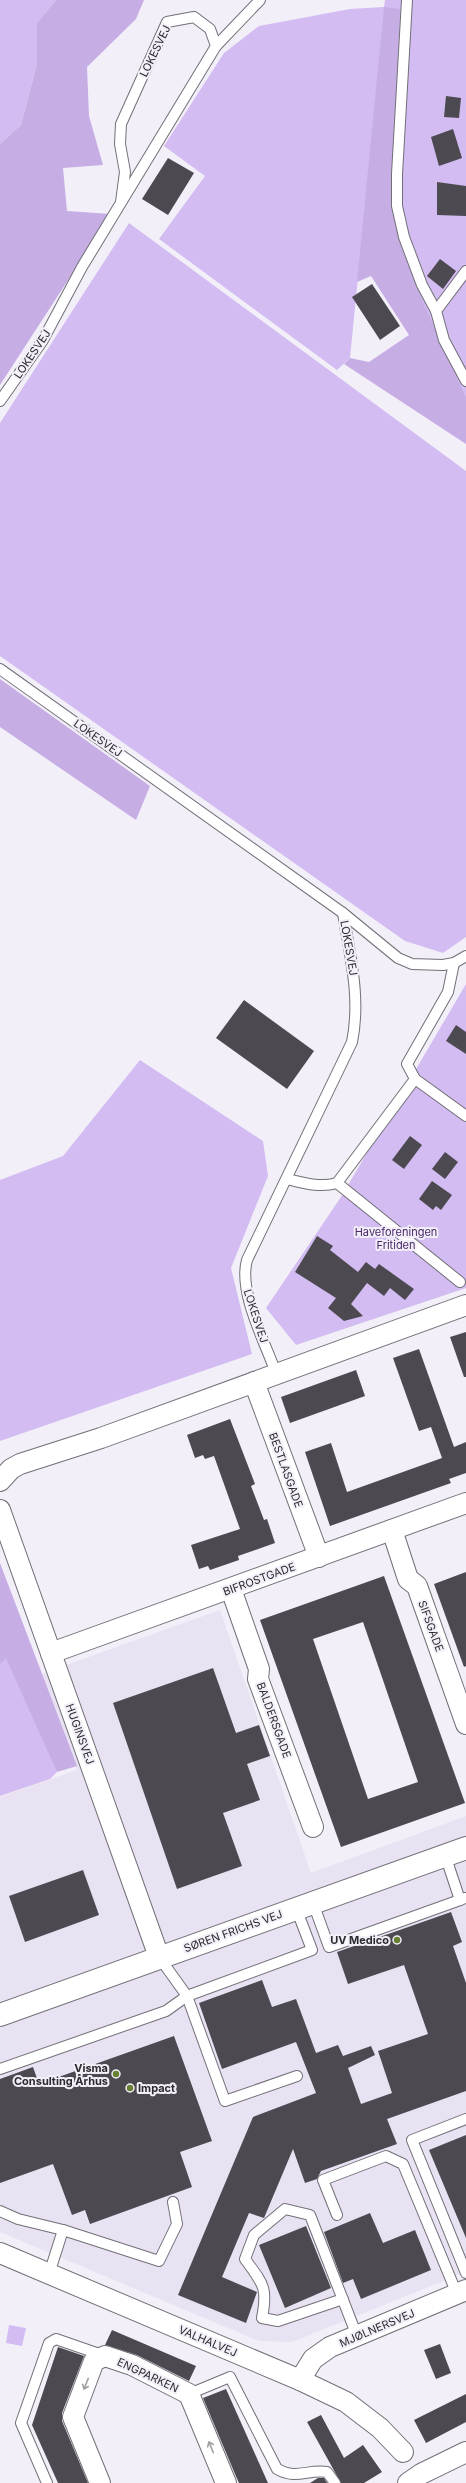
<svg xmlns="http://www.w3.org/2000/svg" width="466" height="2483" viewBox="0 0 466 2483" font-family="Inter,sans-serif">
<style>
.built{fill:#e8e2f3}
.green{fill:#d2bcf1}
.forest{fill:#c6aee5}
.building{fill:#4c4951;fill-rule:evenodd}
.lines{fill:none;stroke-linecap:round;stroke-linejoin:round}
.lane-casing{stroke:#726f77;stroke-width:12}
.street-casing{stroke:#726f77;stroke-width:22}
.secondary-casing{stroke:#726f77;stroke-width:24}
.lane{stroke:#fff;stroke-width:10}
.street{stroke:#fff;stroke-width:20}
.secondary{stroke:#fff;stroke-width:22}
.oneway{stroke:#a09fa1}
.poi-dot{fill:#688032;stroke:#f3eff9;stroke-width:1.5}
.labels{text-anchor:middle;stroke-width:4;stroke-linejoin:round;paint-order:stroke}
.street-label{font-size:11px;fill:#2b2a2e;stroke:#f3eff9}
.park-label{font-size:11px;fill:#492969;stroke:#f3eff9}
.poi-label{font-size:11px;font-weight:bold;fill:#2b2a2e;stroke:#f3eff9;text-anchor:end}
</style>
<rect width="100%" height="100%" fill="#f3eff9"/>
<polygon class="built" points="220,1610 311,1873 466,1816 466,2272 292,2342 259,2341 0,2232 0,1797 77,1770 41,1674"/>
<g class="green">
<polygon points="0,0 56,0 37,23 37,64 21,125 0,144"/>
<polygon points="385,0 466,0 466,409 390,238 384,14 350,358 337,370 159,239 205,176 164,146 224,53 259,26 350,9 384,7"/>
<polygon points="129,223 466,471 466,937 443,953 405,941 0,656 0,423"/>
<polygon points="466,984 466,1288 296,1345 266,1308 341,1197"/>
<polygon points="140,1060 263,1141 268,1176 231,1268 252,1354 0,1441 0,1180 63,1156"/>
<polygon points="9,1649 57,1772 50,1779 0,1796 0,1659"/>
<polygon points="9,2325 26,2328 22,2346 6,2343"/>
</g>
<g class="forest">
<polygon points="56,0 144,0 136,19 87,67 89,116 103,165 63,168 67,211 111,214 0,385 0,144 21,125 37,64 37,23"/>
<polygon points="384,7 400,9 392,201 422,300 466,398 466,444 344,364 350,358 369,362 409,335 371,276 357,282"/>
<polygon points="0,679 150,786 136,820 0,727"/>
<polygon points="0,1563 77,1766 57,1772 6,1658 0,1664"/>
</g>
<g class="building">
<polygon points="446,96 461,98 459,118 444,117"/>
<polygon points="453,129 462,158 439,166 431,137"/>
<polygon points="168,158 194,173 168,215 142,199"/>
<polygon points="437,182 466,186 466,216 437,215"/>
<polygon points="440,259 456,271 443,289 427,276"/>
<polygon points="372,284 400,326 380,340 352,297"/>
<polygon points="244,1000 314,1051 287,1089 216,1038"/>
<polygon points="456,1025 466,1032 466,1054 446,1041"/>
<polygon points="410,1136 422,1145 404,1169 392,1160"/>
<polygon points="445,1152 458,1162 445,1179 432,1169"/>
<polygon points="432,1181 452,1195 441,1210 436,1206 433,1210 419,1199"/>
<polygon points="317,1236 333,1246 330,1250 358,1272 366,1262 375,1269 379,1264 414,1289 405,1300 390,1288 384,1296 367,1283 351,1304 363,1316 344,1321 328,1308 336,1298 295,1272"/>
<polygon points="466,1332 466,1377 464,1377 450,1337"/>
<polygon points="419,1349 454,1447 466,1442 466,1473 449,1479 451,1483 330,1526 305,1452 331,1443 347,1492 442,1458 431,1427 419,1431 393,1358"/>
<polygon points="356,1370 365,1396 290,1423 281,1397"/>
<polygon points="230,1419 255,1484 251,1486 264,1520 267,1519 275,1543 238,1556 239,1560 210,1570 208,1566 199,1569 191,1545 240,1529 214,1456 205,1459 203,1455 195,1458 187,1435"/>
<polygon points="466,1572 466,1666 464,1667 434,1584"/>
<path d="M384 1576 465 1803 341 1847 260 1620ZM363 1622 418 1782 368 1799 313 1639Z"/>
<polygon points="213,1668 236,1733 259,1725 270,1756 247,1764 260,1800 223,1813 242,1866 177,1889 113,1703"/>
<polygon points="83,1870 99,1915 25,1942 9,1896"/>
<polygon points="451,1912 462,1942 453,1946 466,1983 466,2091 387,2119 397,2144 321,2171 317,2179 305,2183 293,2149 264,2218 249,2213 222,2277 257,2292 246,2323 178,2295 253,2117 316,2093 296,2042 222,2069 199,2003 262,1980 272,2007 296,1999 316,2053 338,2045 343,2056 371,2046 375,2055 348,2068 361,2104 392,2093 378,2051 428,2034 404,1965 348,1984 337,1952"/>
<polygon points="174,2036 212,2141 180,2152 192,2187 90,2224 85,2210 72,2215 53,2164 0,2183 0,2079 33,2067 39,2084"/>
<polygon points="466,2135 466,2238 429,2150"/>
<polygon points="370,2213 383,2243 415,2230 431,2270 361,2299 353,2279 343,2283 324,2232"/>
<polygon points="306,2226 331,2288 285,2308 259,2245"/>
<polygon points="112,2330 196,2366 189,2381 137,2355 105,2345"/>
<polygon points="440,2344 451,2373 436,2379 424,2350"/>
<polygon points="58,2347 84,2356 62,2413 62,2421 88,2483 58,2483 32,2425"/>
<polygon points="226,2389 268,2483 239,2483 235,2474 203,2398"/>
<polygon points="466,2394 466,2422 426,2443 414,2420"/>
<polygon points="321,2415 344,2458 363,2445 382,2472 364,2483 341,2483 307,2422"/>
<polygon points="318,2478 324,2478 327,2483 310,2483"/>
</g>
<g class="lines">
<defs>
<g id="lane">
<polyline points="407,0 397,174 397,206 404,237 422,285 436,311"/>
<polyline points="216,46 260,0"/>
<polyline points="466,271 436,311 444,340 466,381"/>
<polyline points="0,401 43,340 82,267 216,46 210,29 194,17 167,22 121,124 120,144 125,172 121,202"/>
<polyline points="0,669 343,913 398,958 412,964 443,965 454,963 466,956"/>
<polyline points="415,1079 466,1116"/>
<path d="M287 1179C304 1183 320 1188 337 1183L415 1079 407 1064 448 992 454 963"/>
<polyline points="337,1183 460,1282"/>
<path d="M276 1373C265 1342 238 1292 247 1260L352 1042C361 998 350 956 343 913"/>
<polyline points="445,1855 460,1900 465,1898"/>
<polyline points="313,1903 329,1947 460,1900"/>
<polyline points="296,1908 312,1950 187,1996 225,2101 297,2076"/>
<polyline points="0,2069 166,2011 187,1996 159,1957"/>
<polyline points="466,2119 412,2140 466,2273"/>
<polyline points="0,2211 18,2219 63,2230 159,2261 177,2224 173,2202"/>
<polyline points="337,2215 323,2180 386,2156 403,2164 457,2294"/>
<polyline points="49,2274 63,2230"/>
<path d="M343 2299 278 2321 262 2318C268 2287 263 2284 245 2259L254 2235 285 2209 310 2215 357 2336"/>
<path d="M189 2394 230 2377 277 2469C297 2480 307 2469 327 2472L335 2483"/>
<polyline points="47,2483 21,2423 49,2343 56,2339 105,2356"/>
</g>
<g id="street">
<polyline points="254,1382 319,1557"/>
<polyline points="0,1481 11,1469 20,1464 101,1438 466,1305"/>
<polyline points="0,1510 159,1957"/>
<polyline points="392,1530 408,1579 417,1586 466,1724"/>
<polyline points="231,1589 259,1669 258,1679 313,1827"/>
<polyline points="51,1653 466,1503"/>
<polyline points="0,2253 300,2380 346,2402 380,2428 403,2452"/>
<polyline points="300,2380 313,2359 330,2347 466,2290"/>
<polyline points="100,2483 73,2417 94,2361 105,2356 132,2365 189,2394 226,2483"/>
<polyline points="408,2483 421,2474 466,2452"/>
</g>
<polyline id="secondary" points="0,2015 466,1848"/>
</defs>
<use href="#lane" class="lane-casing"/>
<use href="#street" class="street-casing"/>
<use href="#secondary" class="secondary-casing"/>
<use href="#lane" class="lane"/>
<use href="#street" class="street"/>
<use href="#secondary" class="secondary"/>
</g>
<defs><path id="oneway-shaft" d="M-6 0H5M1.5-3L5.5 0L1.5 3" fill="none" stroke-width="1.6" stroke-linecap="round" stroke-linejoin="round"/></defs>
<g class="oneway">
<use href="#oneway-shaft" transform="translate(86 2384) rotate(112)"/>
<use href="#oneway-shaft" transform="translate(211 2447) rotate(-112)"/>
</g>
<g class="poi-dot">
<circle cx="397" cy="1940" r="4"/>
<circle cx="116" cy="2074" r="4"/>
<circle cx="130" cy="2088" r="4"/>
</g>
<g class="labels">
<g class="street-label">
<text transform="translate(155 51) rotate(-64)" y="4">LOKESVEJ</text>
<text transform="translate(32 354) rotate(-56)" y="4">LOKESVEJ</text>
<text transform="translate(98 738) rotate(35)" y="4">LOKESVEJ</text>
<text transform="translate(349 948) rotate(80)" y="4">LOKESVEJ</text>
<text transform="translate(256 1316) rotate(72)" y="4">LOKESVEJ</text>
<text transform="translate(286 1470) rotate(70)" y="4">BESTLASGADE</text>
<text transform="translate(259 1579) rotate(-20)" y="4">BIFROSTGADE</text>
<text transform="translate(431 1626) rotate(70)" y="4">SIFSGADE</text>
<text transform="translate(274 1720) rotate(70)" y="4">BALDERSGADE</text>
<text transform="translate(80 1734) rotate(70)" y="4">HUGINSVEJ</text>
<text transform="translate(233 1931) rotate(-20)" y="4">SØREN FRICHS VEJ</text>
<text transform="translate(377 2328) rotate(-23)" y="4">MJØLNERSVEJ</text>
<text transform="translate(208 2341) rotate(23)" y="4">VALHALVEJ</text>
<text transform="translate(148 2375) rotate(25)" y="4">ENGPARKEN</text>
</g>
<g class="park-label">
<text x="396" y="1236">Haveforeningen<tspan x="396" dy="13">Fritiden</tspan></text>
</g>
<g class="poi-label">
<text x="389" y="1944">UV Medico</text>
<text x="108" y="2072">Visma<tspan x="108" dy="13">Consulting Århus</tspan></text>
<text x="138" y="2092" text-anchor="start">Impact</text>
</g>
</g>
</svg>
